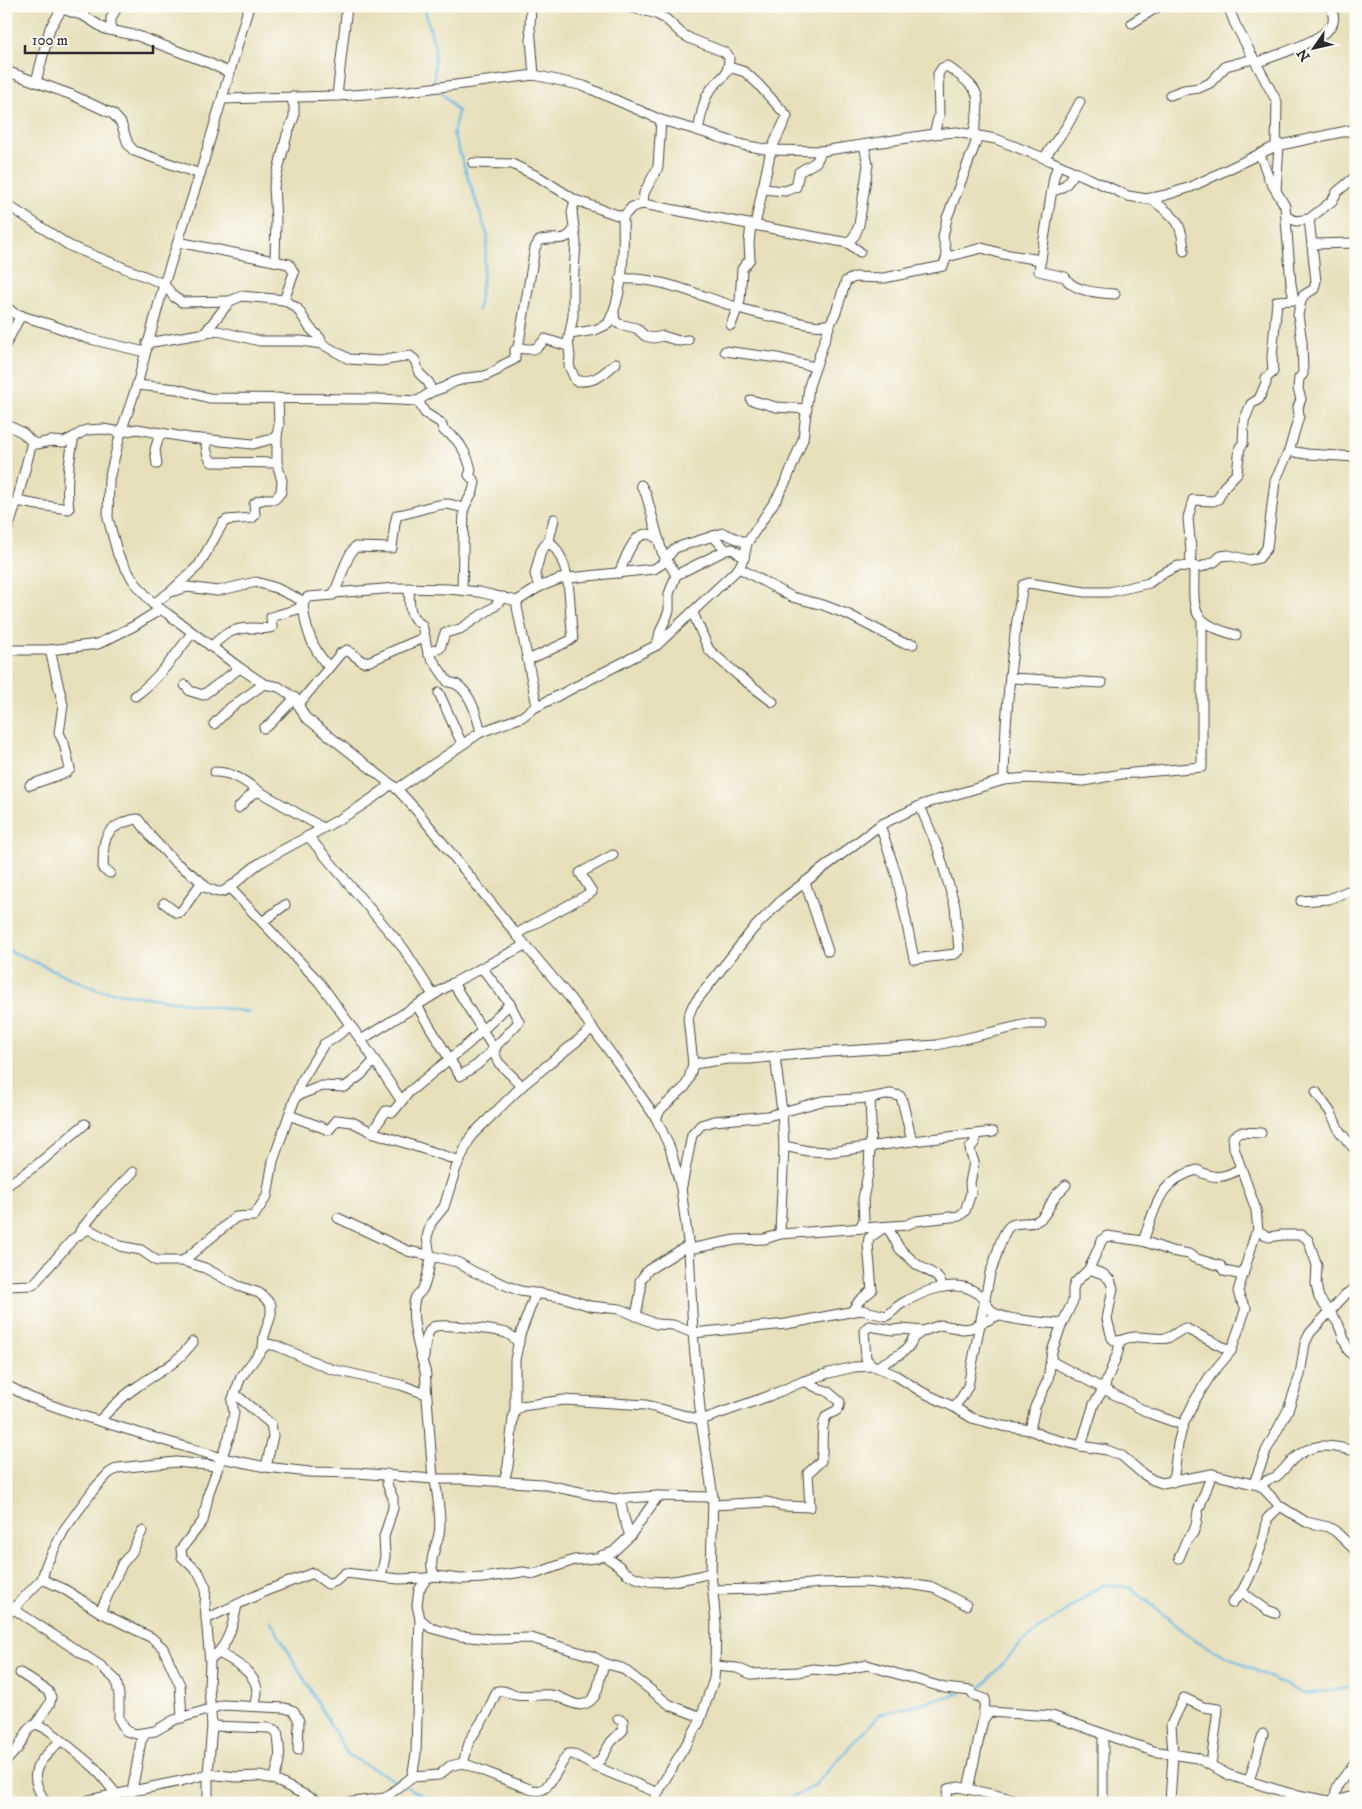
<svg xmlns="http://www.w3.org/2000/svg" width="1362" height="1809" viewBox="0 0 1362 1809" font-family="'IM FELL DW Pica',serif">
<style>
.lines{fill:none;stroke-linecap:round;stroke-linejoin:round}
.stream{stroke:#63b6df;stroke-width:2.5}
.street-casing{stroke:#474640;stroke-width:11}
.street{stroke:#fff;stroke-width:9}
</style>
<rect width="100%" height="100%" fill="#fdfcf7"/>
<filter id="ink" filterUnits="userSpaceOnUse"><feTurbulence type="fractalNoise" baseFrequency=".02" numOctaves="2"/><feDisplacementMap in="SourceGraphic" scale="10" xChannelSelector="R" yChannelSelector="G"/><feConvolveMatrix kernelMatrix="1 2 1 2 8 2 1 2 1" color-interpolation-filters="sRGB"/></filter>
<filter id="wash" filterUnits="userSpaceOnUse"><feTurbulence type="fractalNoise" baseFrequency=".0096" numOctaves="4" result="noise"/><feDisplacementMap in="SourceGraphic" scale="20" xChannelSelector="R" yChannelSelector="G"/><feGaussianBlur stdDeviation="1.12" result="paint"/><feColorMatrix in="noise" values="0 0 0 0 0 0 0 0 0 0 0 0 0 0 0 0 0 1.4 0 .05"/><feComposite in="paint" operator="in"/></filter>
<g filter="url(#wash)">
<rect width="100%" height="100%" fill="#e7dfba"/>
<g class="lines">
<g class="stream">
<polyline points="424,6 435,48 434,83 436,86"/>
<polyline points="440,90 458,112 453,133 488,237 478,310"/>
<polyline points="6,949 98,990 249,1012"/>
<polyline points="270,1620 348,1755 436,1803"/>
<polyline points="974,1690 980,1689 1022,1642 1103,1584 1131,1588 1197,1642 1304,1694 1356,1687"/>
<polyline points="781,1803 813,1787 880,1714 961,1693"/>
</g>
</g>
</g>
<g filter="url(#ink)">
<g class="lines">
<defs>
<g id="street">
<polyline points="53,6 84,16 105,29 138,36 209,63 230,73"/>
<polyline points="249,6 200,174 164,284 137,385 121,432 109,479 108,518 118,555 133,580 153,604 168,614 240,668 264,684 279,687 295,698 305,717 397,789 417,811 516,934 570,998 618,1063 656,1118 670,1148 681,1188 689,1249 693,1333 701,1420 713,1497 711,1573 716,1624 715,1666 714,1679 699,1723 663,1783 653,1803"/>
<polyline points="531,6 530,27 534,75"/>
<path d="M624 6 654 13 666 19 682 34 691 39 724 52 729 57C729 80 719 76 709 92 702 102 701 119 698 130"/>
<polyline points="1228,6 1235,24 1277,102 1276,146"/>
<polyline points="1132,23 1159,6"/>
<polyline points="111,30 111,18 118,6"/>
<path d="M1256 63C1275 55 1321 42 1332 25 1335 19 1333 13 1331 6"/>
<polyline points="729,67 745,72 758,84 787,116 771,150 755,225"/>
<polyline points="6,71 72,95 113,114 121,123 128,144 134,151 200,174"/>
<polyline points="36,82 50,28 62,9"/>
<polyline points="1170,95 1184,90 1199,88 1210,83 1226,66 1253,59"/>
<polyline points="337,96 347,6"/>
<polyline points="222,99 337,96 408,91 534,75 584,86 661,120 693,129 743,145 771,150 822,151 934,134 956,132 996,139 1044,158 1128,196 1147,199 1166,195 1191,187 1276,146 1356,129"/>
<path d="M934 134 939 115 938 74 942 68 947 66C956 73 972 83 976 93 981 103 975 125 973 136"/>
<polyline points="1044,158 1067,126 1080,102"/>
<path d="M473 163 512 164 539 177 575 200 623 217C624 251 624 294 608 324L595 330 570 334"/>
<path d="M1058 165 1054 177 1039 271 1065 277C1073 292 1099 293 1115 294"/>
<polyline points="762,189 785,191 796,187 799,172 816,162 822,151"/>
<polyline points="1276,190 1279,146"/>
<path d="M1052 191C1064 189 1069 182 1075 172"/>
<path d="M1150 198C1174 217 1182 219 1184 251"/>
<path d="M575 200 572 212 576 243 573 285V316L568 342 570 356 569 366 576 381C596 382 601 376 616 363"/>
<polyline points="6,204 70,246 164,284 174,297 182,302 230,301"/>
<polyline points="643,204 644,193 658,167 661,120"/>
<polyline points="623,217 632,207 643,204 848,243 860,252"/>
<polyline points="1287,217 1296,221 1309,219 1332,201 1337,192 1355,177 1356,175"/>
<polyline points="178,242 289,264 294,273 284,300"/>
<polyline points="848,243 855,235 859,225 868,165 864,145"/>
<polyline points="1312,244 1356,243"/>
<polyline points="947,257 982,248 1003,254 1041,260"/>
<polyline points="275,260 276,221 274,186 287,135 294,117 294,106 291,97"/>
<path d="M620 279C662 277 697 295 736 307 753 313 771 316 788 320 802 323 817 328 830 324L836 312 846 281 855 277 884 278 943 266 947 257 943 237 947 218 978 137"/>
<polyline points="6,306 15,314 52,325 86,338 145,352"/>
<polyline points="614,313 615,321 619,324 636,328 645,336 654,338 663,336 679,341 688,340"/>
<polyline points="731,325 740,301 742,269 750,259 749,243 751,224"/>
<polyline points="204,334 230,301 242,296 284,300 297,308 310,328 320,338 322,344"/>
<polyline points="147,343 218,331 260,341 301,341 322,344 349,359 380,361 410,356 415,360 419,373 429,383 431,392"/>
<polyline points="6,344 21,315"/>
<path d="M518 348 535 248 539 241C552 235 566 245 574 229"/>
<polyline points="725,351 778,358 815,367"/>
<path d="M137 385 177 389 209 398 377 399 418 401 431 392 445 387 454 382 467 378 485 376 498 370 501 366 515 359V350L518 348C533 350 536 351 545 339L564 345 568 342"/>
<polyline points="751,400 776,407 807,409"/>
<path d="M418 401 425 413 441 423 444 431C458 436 468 456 471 470L469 475 475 482 473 491 464 508 462 590"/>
<polyline points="6,424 23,433 32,442 37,444 51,441 64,442 74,437"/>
<path d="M206 439C206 448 206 455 212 462L277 463"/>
<polyline points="1289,451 1299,416 1298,407 1301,399 1298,389 1299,378 1303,374 1302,342 1298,315 1301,301 1304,295 1314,289 1316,281 1309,219"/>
<polyline points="157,464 155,450 160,433"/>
<polyline points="641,485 646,494 662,552 676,575"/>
<polyline points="17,501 32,442"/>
<path d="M6 535 17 501 38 505 69 509C65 485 69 460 74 437L86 430 103 429 121 432 137 429 190 438 253 444 272 439 277 435 279 425 278 398"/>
<polyline points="713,536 726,550"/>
<polyline points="1190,567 1191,551 1188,518 1193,500 1213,501 1218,499 1224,487 1237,473 1240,447 1243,444 1244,421 1251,404 1259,399 1266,383 1266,378 1273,372 1272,357 1277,301 1294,300 1291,284 1285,206 1269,179 1260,154"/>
<path d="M1194 567C1194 610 1188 622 1236 635"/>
<polyline points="739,568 792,597 823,605 849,615 903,643 913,644"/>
<path d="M619 573C626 558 636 520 659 540"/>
<polyline points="539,587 535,574 541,551 549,540 554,519"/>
<path d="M409 588C410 604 407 616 422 625L428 653 448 682C452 683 456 683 459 686 472 696 477 717 481 732"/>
<polyline points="170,592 199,565 223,523 227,520 252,518 255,515 254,504 258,501 265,499 275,499 281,492 282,481 277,463 277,435"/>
<path d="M334 593C342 578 344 560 355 547L392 548 395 523 397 515C414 513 431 504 448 504 453 505 459 507 464 508"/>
<path d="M303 601C304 626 312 649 329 667"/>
<polyline points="517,601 517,607 537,706"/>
<polyline points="153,604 170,592 188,587 217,591 256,582 276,588 303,601"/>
<polyline points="693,613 709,650 740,677 773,702"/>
<polyline points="657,645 660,632 669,611 669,594 676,575 726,550 733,549 744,558"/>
<path d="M211 647C224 634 232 628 252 628 259 628 266 630 272 627L271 617 298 609 308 597 333 595 334 593 396 588 448 589 479 592 517 601 539 587 560 579 654 569 662 564 675 548 723 533 747 543"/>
<polyline points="6,650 50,650 98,644 134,626 161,609"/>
<polyline points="428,653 440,648 445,633 460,629 495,606 503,597"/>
<path d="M528 660 569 641 573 638C568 608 574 569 552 544L544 546"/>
<polyline points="1011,678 1102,683"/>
<polyline points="185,685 190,691 203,695 240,668"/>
<polyline points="439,693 462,744"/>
<path d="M135 696C158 679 175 656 192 633"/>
<polyline points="298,705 341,653 347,650 363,662 370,661 425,637"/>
<polyline points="214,724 230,708 264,684"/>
<polyline points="264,728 270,724 295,698"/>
<path d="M215 772C233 772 246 782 260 792"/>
<path d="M1004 780C1005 715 1011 649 1023 585L1029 583 1085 592H1109L1149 583 1161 574 1178 566 1201 567 1214 562 1221 556 1228 555 1249 560 1259 558 1267 548 1275 481 1289 451 1307 454 1356 457"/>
<polyline points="30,785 67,772 70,769 64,743 59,733 63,705 50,650"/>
<polyline points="397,789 481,732 522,717 532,709 657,645 739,568 744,558 747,543 777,498 787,479 803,439 809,386 830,324"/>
<polyline points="238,808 252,794 260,792 323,828"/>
<polyline points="880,825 897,877 914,959 955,954 959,950 955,906 938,849 920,806"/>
<polyline points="308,836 404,949 433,995"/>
<path d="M110 873 103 869C104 848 100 832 123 823 128 821 133 819 138 819L152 838 175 862 198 879 205 886"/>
<polyline points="805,882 828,951"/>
<polyline points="229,887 320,983 361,1040 453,983 525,945"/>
<polyline points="1301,901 1329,899 1348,891 1356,890"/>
<path d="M164 903 177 913 181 912 199 886C207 886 216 895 224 891 237 884 247 871 260 863 303 837 352 817 391 784"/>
<polyline points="262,922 285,905"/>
<polyline points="516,934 592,892 580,873 613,855"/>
<polyline points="482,968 510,1004 519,1022 497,1045 494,1052 498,1062 522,1086"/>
<polyline points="417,1006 460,1076 477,1065 494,1049 453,983"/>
<polyline points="361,1040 401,1100"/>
<polyline points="775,1056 782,1112 784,1146 780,1234"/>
<polyline points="693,1064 728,1059 750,1059 799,1054 937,1045 1028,1024 1041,1024"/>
<polyline points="1316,1092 1331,1113 1340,1132 1356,1151"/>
<polyline points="296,1096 322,1086 345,1087 361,1075 375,1060"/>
<polyline points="289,1115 301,1082 324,1044 333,1039 351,1025"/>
<polyline points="656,1118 661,1109 685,1087 689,1079 693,1064 688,1017 693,1005 753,929 784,898 880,825 924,804 1004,780 1027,778 1084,781 1121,774 1202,767 1202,620"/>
<polyline points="372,1132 460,1161"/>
<polyline points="784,1146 808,1151 830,1152 912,1141 993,1132"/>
<polyline points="6,1186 38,1164 85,1124"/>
<polyline points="682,1186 692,1135 701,1125 714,1121 768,1116 822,1101 870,1098 890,1094 900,1096 902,1100 912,1141"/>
<polyline points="338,1218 408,1251 432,1256"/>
<polyline points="860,1227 864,1220 863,1199 869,1169 871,1124 870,1098"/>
<polyline points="80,1231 102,1204 133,1172"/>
<polyline points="1258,1231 1269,1237 1282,1235 1302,1235 1308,1240 1317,1265 1316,1284 1319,1298 1338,1323 1348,1350 1356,1359"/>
<path d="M1143 1241C1156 1208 1158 1180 1197 1170 1214 1180 1225 1178 1241 1168"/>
<polyline points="689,1249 735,1240 765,1239 780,1234 906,1225 916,1221 959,1216 965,1211 971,1193 970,1183 974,1162 971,1154 970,1148 975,1142 975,1135"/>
<polyline points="430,1256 427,1237 431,1223 444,1207 456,1168 471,1136 522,1086 593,1028"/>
<polyline points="183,1261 236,1217 254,1216 267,1196 273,1161 289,1115 329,1130 337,1120 352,1122 372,1132 386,1111 393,1112 409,1092 468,1044 510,1004"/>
<polyline points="1089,1269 1103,1274 1110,1280 1113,1288 1107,1319 1112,1338 1114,1340 1120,1341"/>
<polyline points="6,1286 33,1285 73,1239 88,1229 120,1246 141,1250 157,1261 183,1261 205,1268 238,1286 259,1293 266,1299 271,1305 271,1315 264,1336 263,1348"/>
<path d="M852 1311 859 1301 872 1290 868 1244 869 1238 885 1227C893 1232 894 1241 900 1249 904 1253 910 1258 914 1262 923 1271 940 1272 942 1287"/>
<polyline points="636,1316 641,1289 640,1281 648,1270 689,1245"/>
<path d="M424 1357C425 1348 425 1333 433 1327 439 1323 497 1330 506 1333 511 1335 515 1339 519 1343"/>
<polyline points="1051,1361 1149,1413 1183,1425"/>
<polyline points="873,1366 866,1359 864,1331 869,1326 893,1330 902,1329 923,1331"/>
<path d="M877 1367C891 1358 908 1354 913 1338L923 1331 941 1325 963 1329 971 1328 999 1315"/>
<polyline points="425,1370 433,1479"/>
<path d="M426 1375C421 1355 409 1318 415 1299 416 1295 420 1293 422 1290 428 1280 428 1267 432 1256L457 1262 474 1272 520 1291 562 1297 590 1306 620 1309 656 1324 673 1325 693 1333 786 1324 855 1311 861 1310 886 1316C892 1313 896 1307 901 1304 921 1292 956 1277 977 1293 984 1298 988 1309 994 1313 1006 1320 1047 1323 1062 1324"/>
<polyline points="6,1385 31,1398 76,1414 222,1458 266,1467 309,1472 358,1473 433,1479 460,1479 542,1484 613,1499 658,1496 713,1497"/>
<polyline points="235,1394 271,1424 273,1436 266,1467"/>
<path d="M954 1407 962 1397 968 1386 990 1273C996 1262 1000 1234 1010 1226 1017 1221 1029 1225 1037 1221 1046 1217 1050 1204 1055 1196 1058 1192 1063 1189 1066 1185"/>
<polyline points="515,1410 515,1360 520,1335 535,1295 539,1293"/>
<path d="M100 1420C111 1408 124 1395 138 1386 160 1371 177 1364 193 1342"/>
<polyline points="1030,1430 1035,1407 1048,1380 1052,1351 1062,1324 1073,1301 1073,1289 1075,1283 1089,1269 1102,1240 1107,1236 1143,1241 1171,1251 1189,1254 1194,1258 1221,1266 1224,1271 1243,1275"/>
<path d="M1081 1446 1094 1404 1103 1390 1118 1352 1120 1341C1137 1332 1153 1341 1167 1338 1173 1336 1180 1330 1185 1328L1231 1351"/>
<polyline points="504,1481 508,1466 513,1418 515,1410 522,1406 564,1400 646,1405 701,1420 769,1396 804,1381 829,1373 854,1367 874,1366 895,1375 922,1392 954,1407 972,1418 1002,1426 1030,1430 1046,1437 1081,1446 1107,1450 1122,1456 1143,1474 1153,1480 1162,1483 1212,1474 1261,1486 1280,1506 1306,1522 1328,1527 1335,1531 1356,1551"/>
<polyline points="1173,1482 1178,1444 1183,1425 1195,1400 1210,1376 1231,1351 1246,1308 1240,1298 1238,1291 1255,1235 1258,1231 1256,1210 1234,1148 1233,1137 1240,1132 1261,1133"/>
<polyline points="1254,1483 1266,1451 1288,1410 1300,1375 1305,1343 1310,1333 1346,1294 1356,1288"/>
<path d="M1261 1486C1265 1479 1271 1480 1277 1476 1283 1471 1288 1464 1293 1459 1316 1440 1330 1446 1356 1451"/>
<polyline points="620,1498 624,1518 630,1536"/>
<path d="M713 1505 767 1502 783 1506 810 1507 808 1473 821 1461C824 1447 820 1432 825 1419 828 1410 839 1416 840 1402L827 1391 820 1389 804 1381"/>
<path d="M603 1555C608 1559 614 1562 619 1566 622 1569 624 1572 628 1574 654 1589 684 1579 711 1573"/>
<polyline points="1179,1558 1186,1541 1193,1533 1196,1525 1198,1511 1212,1474"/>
<polyline points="381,1576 385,1557 384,1537 393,1508 393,1498 387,1484 387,1474"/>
<path d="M435 1576C427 1563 436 1548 439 1534 442 1517 437 1496 435 1479"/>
<polyline points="42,1579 64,1589 100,1612 152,1638 163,1648 180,1685 182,1718"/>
<polyline points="713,1590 758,1589 820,1583 867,1582 891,1585 909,1584 934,1588 966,1605"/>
<polyline points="1242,1592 1267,1610 1275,1613"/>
<path d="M1232 1603C1235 1599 1240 1595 1242 1591 1251 1576 1267 1536 1267 1519L1280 1506"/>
<polyline points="12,1608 101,1666 116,1680 119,1695 119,1719 126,1731 136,1734 155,1731 174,1720 223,1705 285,1708 294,1711 299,1721 298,1750"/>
<polyline points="100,1612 122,1564 132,1552 142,1531"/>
<polyline points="6,1616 42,1579 46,1565 64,1530 94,1489 109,1473 118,1468 176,1462 217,1466"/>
<polyline points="206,1619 268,1590 313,1573 328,1584 336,1581 345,1573 399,1579 427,1578"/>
<polyline points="420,1619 431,1628 460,1636 492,1639 531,1638 592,1656 606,1664"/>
<path d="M219 1653C232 1660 257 1673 257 1691 257 1696 255 1701 255 1706"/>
<path d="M215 1656C229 1642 233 1624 237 1605"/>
<polyline points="715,1666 737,1668 751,1674 798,1672 813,1669 836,1671 867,1665 945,1688 971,1691 973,1695 985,1699 983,1720"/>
<polyline points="20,1673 48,1691 51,1697 50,1703 36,1724"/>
<path d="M212 1726 269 1728 277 1731C280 1749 282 1762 273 1779"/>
<polyline points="6,1761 18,1748 30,1727 36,1724 49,1730 95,1768 117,1795"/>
<path d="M463 1763 470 1740 487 1713 497 1691C505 1689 508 1694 516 1695 527 1697 540 1694 551 1695 566 1696 579 1715 594 1697 601 1687 598 1672 606 1664L622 1668 670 1705 701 1717"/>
<polyline points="594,1766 601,1759 611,1742 623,1730 623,1721 618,1719"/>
<polyline points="412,1777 416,1754 418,1679 420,1619 417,1605 419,1590 427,1578 435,1576 461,1579 483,1578 522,1572 535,1574 574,1560 596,1558 613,1552 630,1536 658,1496"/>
<polyline points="1249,1781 1263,1734"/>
<polyline points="968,1789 983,1720 989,1712 1052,1716 1153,1751 1197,1758 1229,1775 1288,1793 1333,1802 1356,1795"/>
<polyline points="132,1792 141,1741 146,1733"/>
<path d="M46 1803C25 1771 38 1764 60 1741"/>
<polyline points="83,1803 89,1800 181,1781 208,1774 237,1777 259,1776 273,1779 321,1803"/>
<polyline points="208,1803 208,1774 212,1726 209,1689 210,1662 205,1605 206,1588 199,1573 182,1557 181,1549 203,1521 209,1492 229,1437 234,1413 232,1401 241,1377 263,1348 267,1344 277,1346 331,1369 401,1385 426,1394"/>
<path d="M346 1803 385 1798 412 1777 439 1775 450 1766 463 1763 532 1790C535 1790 538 1791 541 1790 550 1788 561 1762 568 1754H573L594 1766 658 1793"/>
<polyline points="946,1803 948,1789 959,1787 1030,1803"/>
<polyline points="1103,1803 1103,1734"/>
<polyline points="1170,1803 1173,1754 1171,1725 1184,1698 1203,1707 1218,1709 1211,1765"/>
<polyline points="1333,1803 1338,1785 1356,1761"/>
</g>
</defs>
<use href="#street" class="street-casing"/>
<use href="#street" class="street"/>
</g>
</g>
<rect width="1362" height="1809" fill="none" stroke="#fdfcf7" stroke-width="25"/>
<g transform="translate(1314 48) rotate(236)" stroke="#fdfcf7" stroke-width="4" paint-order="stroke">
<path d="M0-4L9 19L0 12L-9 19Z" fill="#2b2b2b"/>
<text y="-8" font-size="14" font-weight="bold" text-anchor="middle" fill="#2b2b2b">N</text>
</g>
<path d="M25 45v8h128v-8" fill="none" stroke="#2b2b2b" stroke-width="2.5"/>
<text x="32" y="45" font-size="15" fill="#2b2b2b" stroke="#fdfcf7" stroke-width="4" paint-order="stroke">100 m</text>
</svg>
